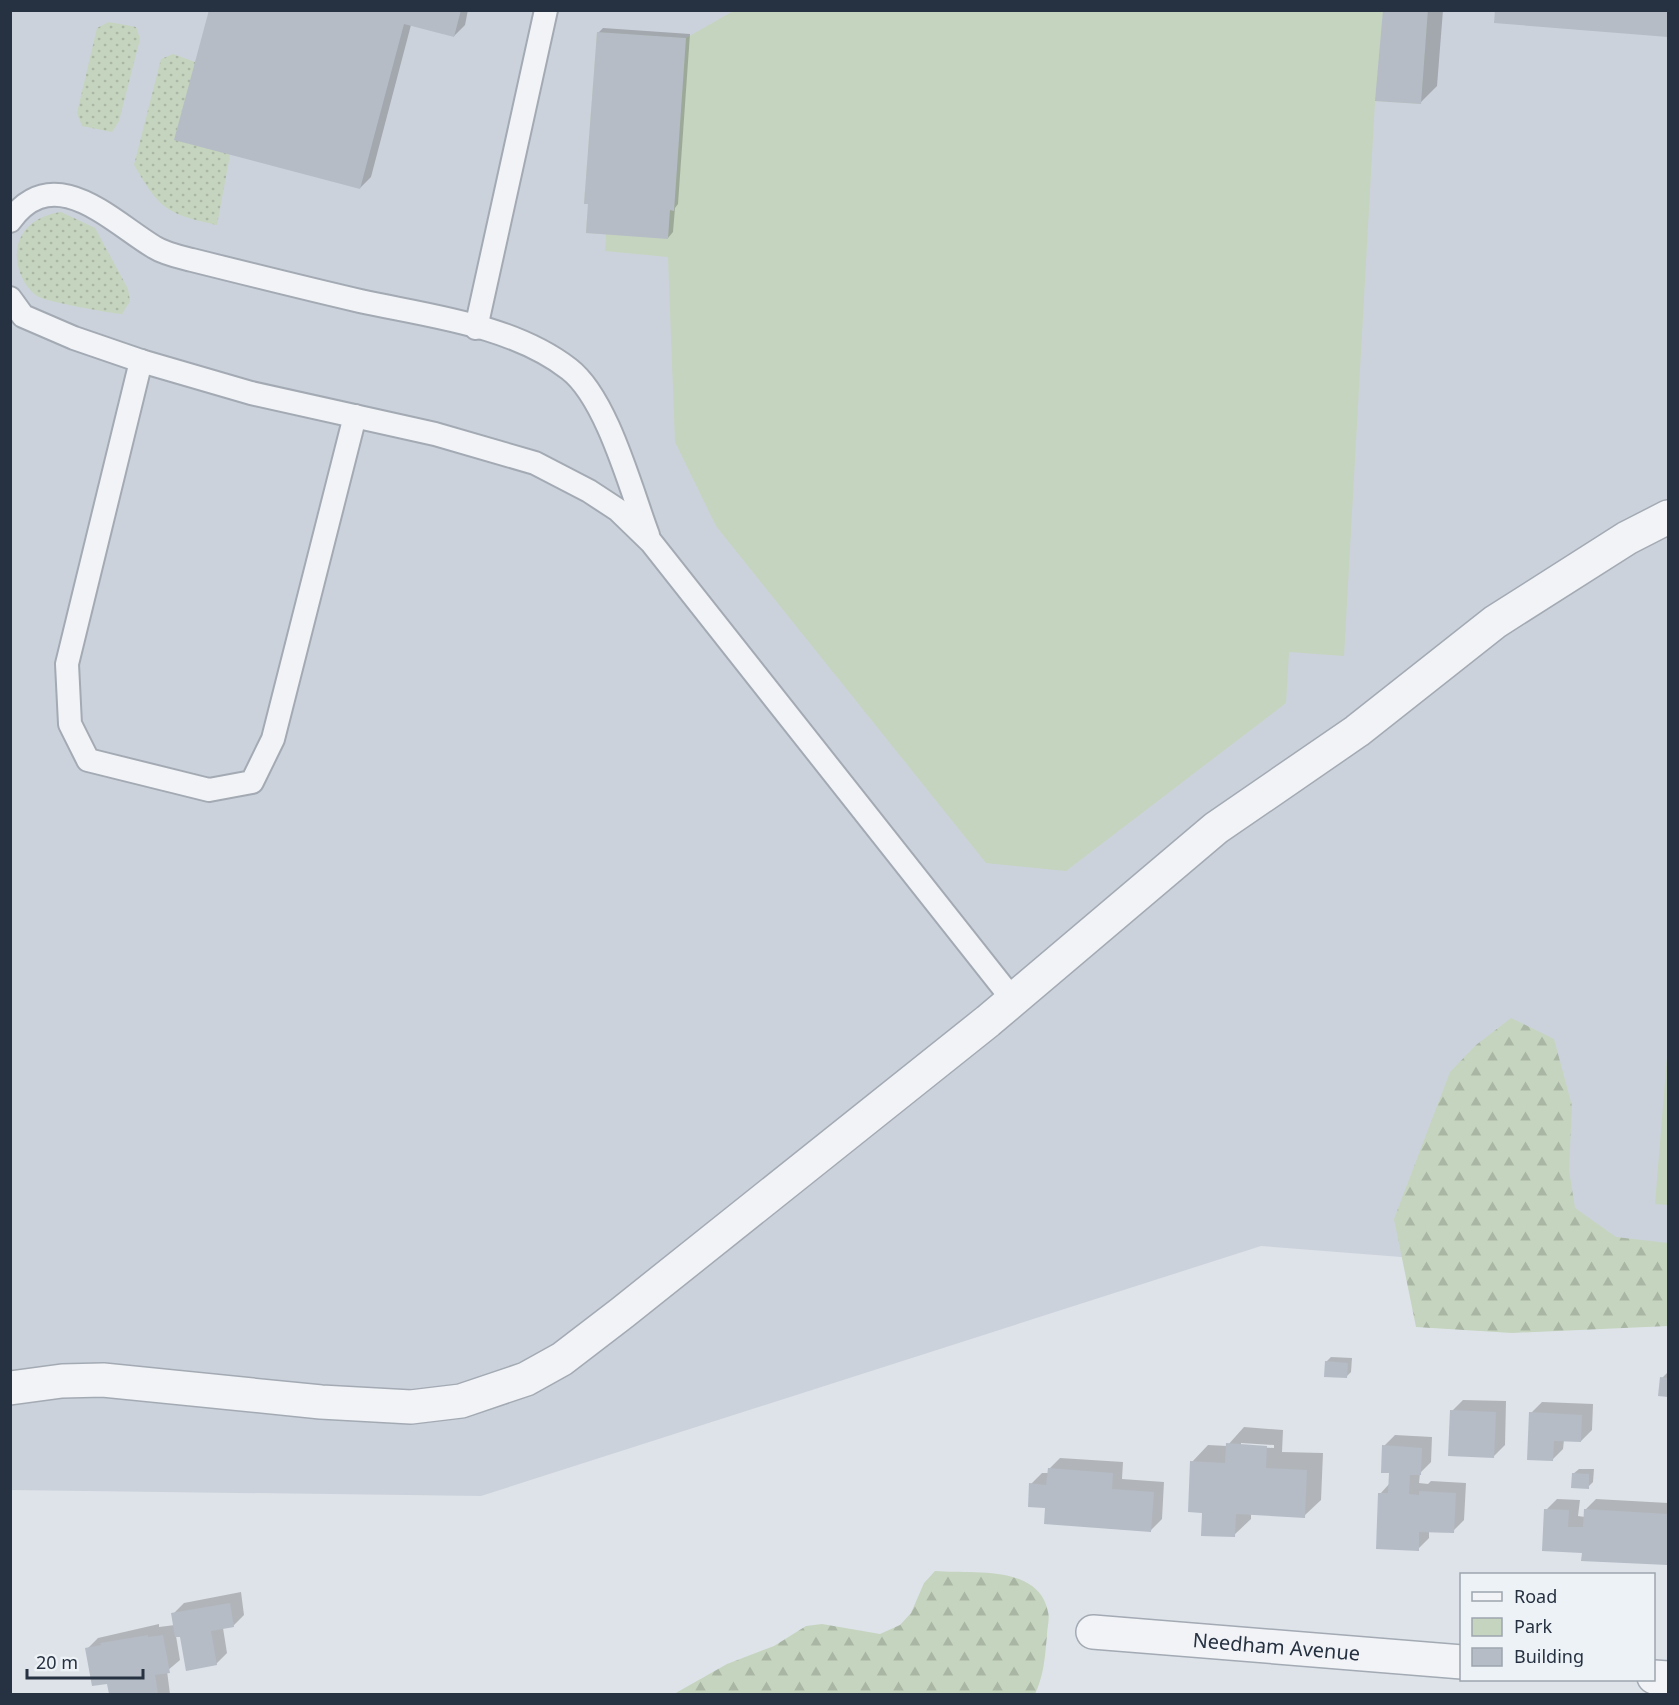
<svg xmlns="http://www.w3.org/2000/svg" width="1679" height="1705" viewBox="0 0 1679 1705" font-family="'Noto Sans',sans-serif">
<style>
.built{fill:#ccd2db}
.green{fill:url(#green-dots)}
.forest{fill:url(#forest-firs)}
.pitch{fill:#c5d4be}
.shadow{fill:#0003;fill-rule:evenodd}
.building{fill:#b5bcc6}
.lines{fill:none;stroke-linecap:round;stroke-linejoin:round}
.lane-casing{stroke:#a3aab3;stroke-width:26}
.street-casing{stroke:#a3aab3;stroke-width:36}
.lane{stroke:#f1f3f7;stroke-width:22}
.street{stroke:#f1f3f7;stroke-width:33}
.labels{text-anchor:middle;stroke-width:4.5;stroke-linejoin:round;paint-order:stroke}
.street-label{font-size:20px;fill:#263141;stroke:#edf2f6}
</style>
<defs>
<pattern id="green-dots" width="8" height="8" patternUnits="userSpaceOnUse" patternTransform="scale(1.5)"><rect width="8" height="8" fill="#c5d4be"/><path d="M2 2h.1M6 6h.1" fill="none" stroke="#a9b6a4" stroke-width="1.8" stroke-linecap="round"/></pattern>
<pattern id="forest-firs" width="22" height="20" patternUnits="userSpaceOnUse" patternTransform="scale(1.5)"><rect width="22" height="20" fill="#c5d4be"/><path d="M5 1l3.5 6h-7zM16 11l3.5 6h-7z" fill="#a9b6a4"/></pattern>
</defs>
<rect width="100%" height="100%" fill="#dee3e9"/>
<polygon class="built" points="11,11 1668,11 1668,1278 1261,1246 481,1496 11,1490"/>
<g class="green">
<polygon points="109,22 136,27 140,39 119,121 112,132 82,126 77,113 97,28"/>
<path d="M173 54 195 62 230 155 217 225C167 214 160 210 134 165L161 59Z"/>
<path d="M61 212 95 228 128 289 130 301 122 314C109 313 49 302 39 297 20 286 10 254 22 235 30 221 46 214 61 212Z"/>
</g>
<g class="forest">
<polygon points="1511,1018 1554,1039 1572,1106 1569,1170 1575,1208 1616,1237 1668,1243 1668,1326 1512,1333 1416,1327 1394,1219 1450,1072 1476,1045"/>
<path d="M935 1571C972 1574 1039 1564 1048 1612 1050 1619 1047 1628 1047 1635 1045 1657 1044 1675 1035 1694H674L727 1664 774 1646 806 1626 822 1624 880 1634 900 1625 911 1613 924 1583Z"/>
</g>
<g class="pitch">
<polygon points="735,10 1428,11 1421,104 1375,101 1344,656 1289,652 1286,703 1066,871 986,863 716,526 675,442 668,257 605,251 606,234 586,233 588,204 584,204 597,32 686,38"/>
<polygon points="1668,1045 1668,1205 1655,1204"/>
</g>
<g class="shadow">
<polygon points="210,10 468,10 465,25 454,36 411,25 371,177 360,188"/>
<polygon points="1384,10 1443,10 1437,86 1421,102"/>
<polygon points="603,28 690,34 678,204 675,208 673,232 668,238 598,33"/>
<polygon points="1331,1357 1352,1358 1351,1372 1346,1377 1326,1362"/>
<polygon points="1667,1373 1668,1373 1668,1396 1659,1394 1662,1378"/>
<polygon points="1463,1400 1506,1401 1505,1445 1494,1456 1452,1411"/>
<polygon points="1542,1402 1593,1404 1592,1430 1581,1441 1564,1440 1563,1449 1552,1460 1531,1413"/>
<path d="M1244 1427 1283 1430 1282 1452 1323 1453 1321 1500 1304 1516 1251 1514V1519L1234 1535 1204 1511 1192 1462 1208 1445 1227 1446ZM1241 1443 1274 1445V1448L1241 1446Z"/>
<polygon points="1395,1435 1432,1437 1431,1462 1420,1473 1419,1483 1428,1484 1431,1481 1466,1483 1464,1520 1453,1531 1429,1531 1429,1538 1418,1549 1380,1494 1390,1483 1391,1472 1384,1446"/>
<polygon points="1060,1458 1123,1462 1122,1479 1164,1482 1162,1519 1151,1530 1046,1507 1031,1484 1042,1473 1049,1473 1049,1469"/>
<polygon points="1579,1469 1594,1469 1593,1482 1588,1487 1573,1474"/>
<polygon points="1557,1499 1580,1500 1578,1516 1585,1517 1585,1510 1596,1499 1668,1503 1668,1564 1583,1560 1583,1551 1546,1510"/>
<polygon points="241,1592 244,1615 233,1626 223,1628 227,1653 216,1664 181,1635 176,1636 180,1660 167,1671 170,1694 111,1694 109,1682 87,1649 98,1638 159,1624 159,1627 175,1625 173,1614 184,1603"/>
</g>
<g class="building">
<polygon points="209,10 461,10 454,37 404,24 360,189 174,140"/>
<polygon points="1383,10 1428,10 1421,104 1375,101"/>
<polygon points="1495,10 1668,10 1668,37 1494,23"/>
<polygon points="597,32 686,38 674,211 670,210 668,239 586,233 588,204 584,204"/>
<polygon points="1325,1361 1348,1363 1347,1378 1324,1377"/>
<polygon points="1660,1377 1668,1378 1668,1397 1658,1396"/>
<polygon points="1450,1410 1496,1412 1494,1458 1448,1456"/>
<polygon points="1529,1412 1582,1415 1581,1442 1554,1441 1553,1461 1527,1460"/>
<polygon points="1226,1443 1267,1446 1266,1468 1307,1470 1305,1518 1236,1514 1235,1537 1201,1536 1202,1513 1188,1512 1190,1461 1225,1463"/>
<polygon points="1382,1445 1422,1448 1421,1475 1410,1475 1409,1494 1419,1495 1419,1491 1456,1493 1454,1533 1419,1532 1419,1551 1376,1549 1378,1493 1388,1493 1389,1473 1381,1473"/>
<polygon points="1048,1468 1113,1473 1112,1489 1154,1492 1151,1532 1044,1524 1045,1508 1028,1507 1029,1483 1046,1485"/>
<polygon points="1572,1473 1589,1474 1589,1489 1571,1488"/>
<polygon points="1544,1509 1569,1510 1568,1527 1583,1527 1584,1509 1668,1514 1668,1565 1581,1561 1582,1553 1542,1551"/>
<polygon points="230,1603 234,1627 211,1631 217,1665 186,1671 180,1637 175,1637 171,1613"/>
<polygon points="148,1635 148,1637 163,1635 170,1673 155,1675 158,1694 109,1694 107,1684 92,1686 85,1648 101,1645 100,1643"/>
</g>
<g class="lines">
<defs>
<g id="lane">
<path d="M10 221C54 160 111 221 154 247 165 254 180 257 192 260 248 274 304 288 360 301 429 316 512 325 569 369 607 398 631 490 648 535"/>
<polyline points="10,298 23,316 74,338 141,361 251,393 435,434 535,463 589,491 618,510 651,542 1013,1000"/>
<polyline points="476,328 546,10"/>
<polyline points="141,361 67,664 70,724 88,760 209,790 252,782 273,739 355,416"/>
</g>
<g id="street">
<polyline points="10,1388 62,1381 103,1380 321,1402 411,1407 461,1401 526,1379 562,1359 622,1313 988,1021 1216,828 1357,731 1495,622 1627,538 1668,517"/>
<path id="s1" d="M1093 1632 1462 1662"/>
<polyline points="1654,1677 1668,1678"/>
</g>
</defs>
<use href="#lane" class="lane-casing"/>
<use href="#street" class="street-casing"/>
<use href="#lane" class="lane"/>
<use href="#street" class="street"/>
</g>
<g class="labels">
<g class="street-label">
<text dy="7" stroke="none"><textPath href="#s1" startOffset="184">Needham Avenue</textPath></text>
</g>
</g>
<rect width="1679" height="1705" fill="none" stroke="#263141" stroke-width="24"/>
<rect x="1460" y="1573" width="195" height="108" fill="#edf2f6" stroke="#9da5ae" stroke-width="1.5"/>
<rect x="1472" y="1592" width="30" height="9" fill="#f1f3f7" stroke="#9da5ae" stroke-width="1.5"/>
<text x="1514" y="1603" font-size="18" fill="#263141">Road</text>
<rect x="1472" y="1618" width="30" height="18" fill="#c5d4be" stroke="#9da5ae" stroke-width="1.5"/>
<text x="1514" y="1633" font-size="18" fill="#263141">Park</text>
<rect x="1472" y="1648" width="30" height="18" fill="#b5bcc6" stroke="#9da5ae" stroke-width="1.5"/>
<text x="1514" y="1663" font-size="18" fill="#263141">Building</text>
<path d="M27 1669v9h116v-9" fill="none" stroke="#263141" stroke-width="3"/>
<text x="36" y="1669" font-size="18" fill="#263141" stroke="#edf2f6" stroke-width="4.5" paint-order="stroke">20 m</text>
</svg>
